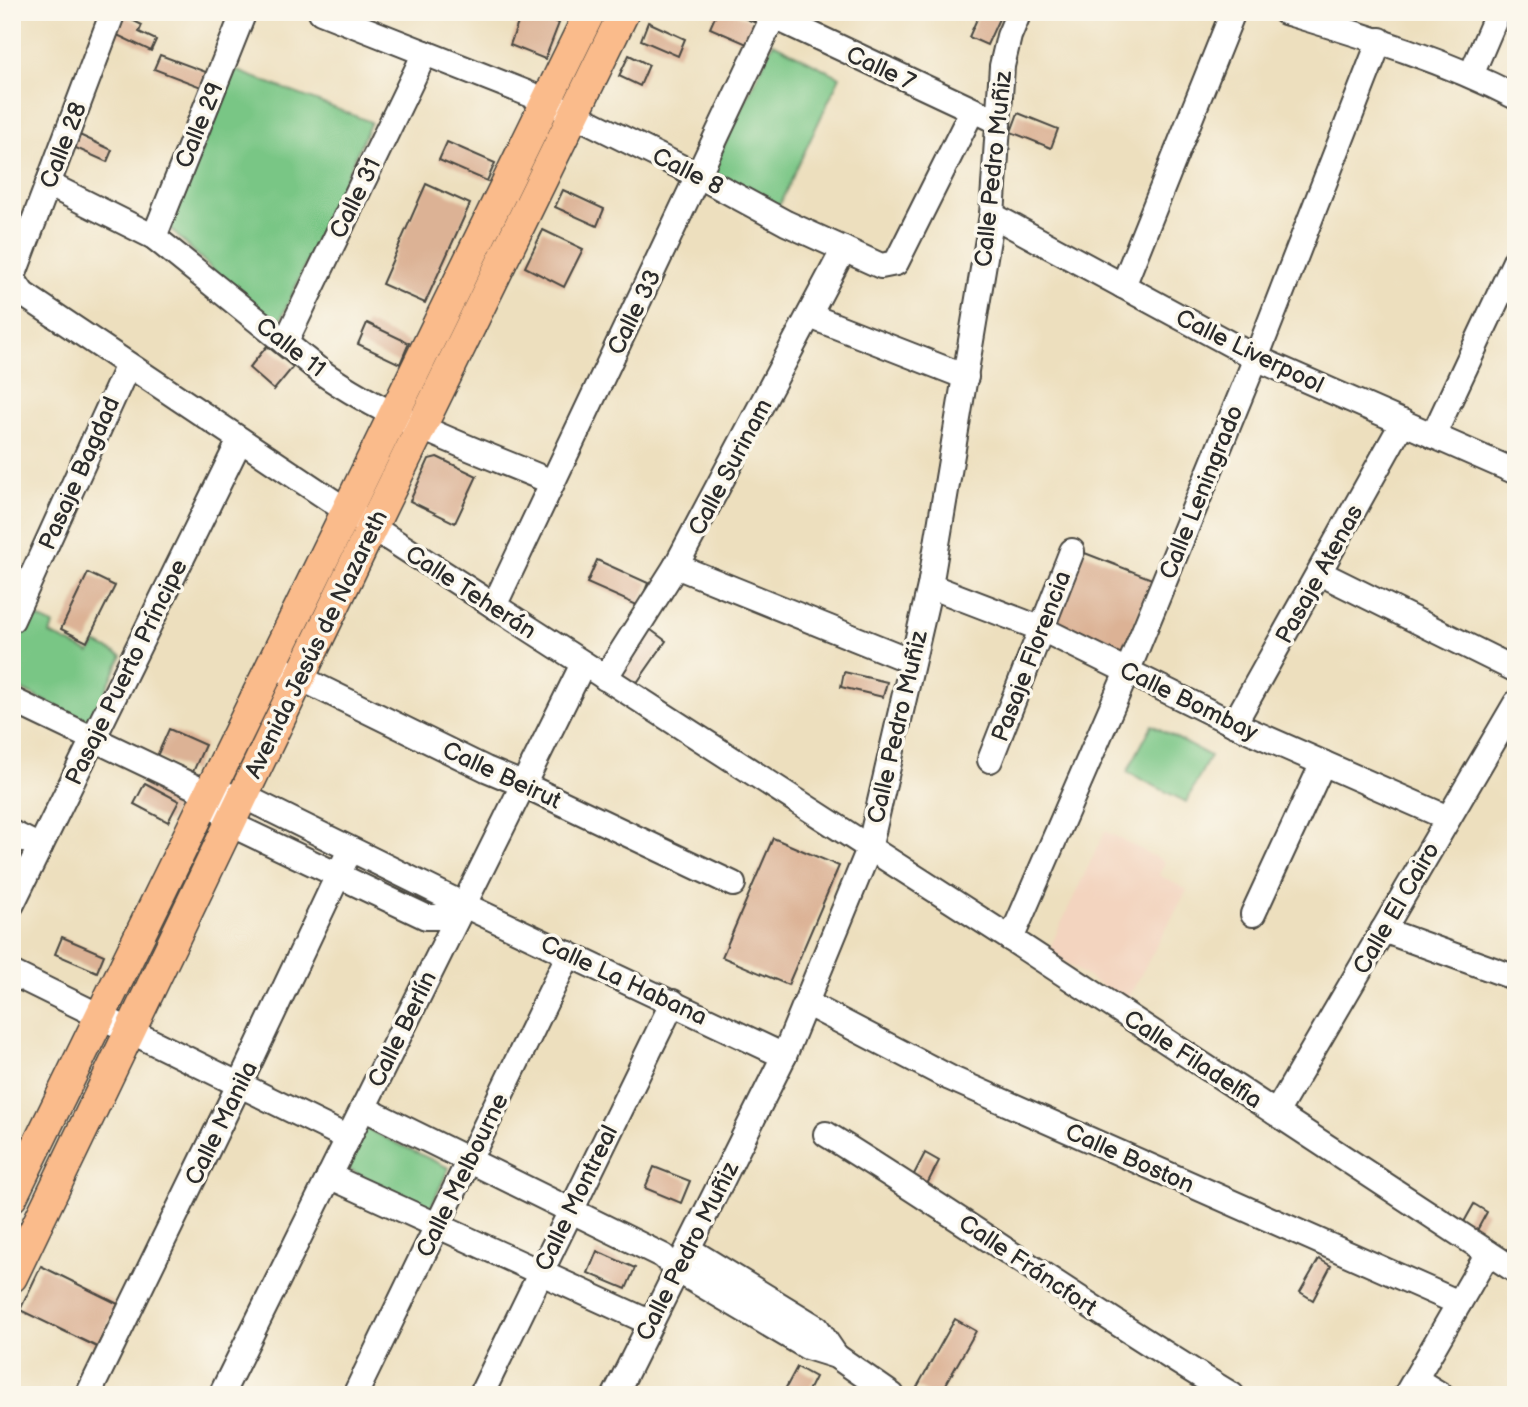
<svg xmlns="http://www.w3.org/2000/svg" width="1528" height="1407" viewBox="0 0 1528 1407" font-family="'Balsamiq Sans',sans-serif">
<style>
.built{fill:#f3d4bf}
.green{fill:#79c685;stroke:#527858;stroke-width:2}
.building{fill:#dcb295}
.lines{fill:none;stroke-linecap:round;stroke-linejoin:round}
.minor-casing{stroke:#484641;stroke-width:28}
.major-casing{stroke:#484641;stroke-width:33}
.minor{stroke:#fff;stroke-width:24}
.major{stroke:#fabb8b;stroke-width:30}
.labels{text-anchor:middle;stroke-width:7;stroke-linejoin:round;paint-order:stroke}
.street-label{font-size:24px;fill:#2b2b2b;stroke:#fbf7ec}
</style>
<rect width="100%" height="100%" fill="#fbf7ec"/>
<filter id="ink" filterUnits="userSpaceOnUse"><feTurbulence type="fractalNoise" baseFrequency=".0143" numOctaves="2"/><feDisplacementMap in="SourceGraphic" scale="14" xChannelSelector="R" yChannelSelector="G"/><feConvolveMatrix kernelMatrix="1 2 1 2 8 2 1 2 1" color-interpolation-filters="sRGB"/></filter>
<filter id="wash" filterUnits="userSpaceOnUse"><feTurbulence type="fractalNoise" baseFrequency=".00686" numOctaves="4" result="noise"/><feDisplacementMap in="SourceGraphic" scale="28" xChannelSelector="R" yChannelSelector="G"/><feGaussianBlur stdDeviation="1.57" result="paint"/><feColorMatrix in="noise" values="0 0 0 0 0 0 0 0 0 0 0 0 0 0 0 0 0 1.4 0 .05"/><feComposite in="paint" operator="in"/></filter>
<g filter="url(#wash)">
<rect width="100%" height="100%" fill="#eddfbe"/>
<polygon class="built" points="1105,831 1165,862 1159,875 1187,890 1126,1002 1048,951"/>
<g class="green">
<polygon points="773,43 840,77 776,212 707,181"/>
<polygon points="235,70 371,122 276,330 169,228"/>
<polygon points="26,612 53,625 50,634 90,653 96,643 122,656 90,723 12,685 12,641"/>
<polygon points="1152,725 1210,756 1186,802 1127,772"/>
<polygon points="363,1127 449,1168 430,1209 344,1167"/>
</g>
<g id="blocks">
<g class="building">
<polygon points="522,12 531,12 559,23 545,59 510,45"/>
<polygon points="717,12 731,12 765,27 756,48 710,28"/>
<polygon points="980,12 1002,12 987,45 969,37"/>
<polygon points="124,16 142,25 139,32 156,40 151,51 115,34"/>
<polygon points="648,22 685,39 678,56 641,40"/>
<polygon points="160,55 206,72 201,87 154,69"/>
<polygon points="629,55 649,65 640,86 619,76"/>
<polygon points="1018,113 1058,129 1051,148 1011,132"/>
<polygon points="73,132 112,150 107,162 67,144"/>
<polygon points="447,142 495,163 487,181 439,160"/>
<polygon points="426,184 470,204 425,303 382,284"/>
<polygon points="563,190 604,209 597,226 555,207"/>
<polygon points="543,230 583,249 564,287 525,267"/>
<polygon points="367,323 409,343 400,364 358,344"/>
<polygon points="267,346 293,367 274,390 249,368"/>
<polygon points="437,457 477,476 455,523 410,501 429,459"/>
<polygon points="1077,550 1152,579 1123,652 1112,656 1052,628"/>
<polygon points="597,560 648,583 639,606 587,583"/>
<polygon points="88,573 115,586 87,642 61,629"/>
<polygon points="647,627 666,641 636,684 621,674"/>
<polygon points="844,672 887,682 883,697 841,687"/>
<polygon points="169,729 205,745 193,772 157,756"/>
<polygon points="145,783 179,801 168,822 134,804"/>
<polygon points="773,838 839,866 788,985 722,957"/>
<polygon points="62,937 104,955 97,972 55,954"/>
<polygon points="925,1153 939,1161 924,1190 912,1178"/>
<polygon points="654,1167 690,1181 681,1203 645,1188"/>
<polygon points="1474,1204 1487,1212 1474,1236 1460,1229"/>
<polygon points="597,1251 635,1268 626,1289 588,1273"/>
<polygon points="1319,1259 1331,1266 1313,1300 1300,1292"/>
<polygon points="41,1266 118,1304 97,1347 20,1310"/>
<polygon points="955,1319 976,1331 940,1395 931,1395 917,1387"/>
<polygon points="797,1367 815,1377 806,1395 782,1395"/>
</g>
</g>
</g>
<g filter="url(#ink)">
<use href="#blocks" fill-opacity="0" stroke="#484641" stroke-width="2"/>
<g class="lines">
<defs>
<g id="minor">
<polyline points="321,12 547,101 699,176 786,223 881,266 896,263 972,111"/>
<polyline points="764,12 988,117"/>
<path d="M1285 12C1364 36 1442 59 1516 97"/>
<polyline points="1471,75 1498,12"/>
<path d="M48 184 154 237 320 371C389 420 473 449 552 482"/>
<polyline points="992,215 1256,358 1516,472"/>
<polyline points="154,237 244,12"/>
<polyline points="12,278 23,294 347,511 1011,939 1516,1271"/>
<polyline points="12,279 113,12"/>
<polyline points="1123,286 1233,12"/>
<polyline points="810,316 966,377"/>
<polyline points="285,343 425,53"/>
<polyline points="1433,436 1516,259"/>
<polyline points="676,566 911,661"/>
<polyline points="1320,573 1516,670"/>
<polyline points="930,586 1042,629 1234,724 1448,818"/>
<polyline points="494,606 773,17"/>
<polyline points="12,620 128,365"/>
<polyline points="286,671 486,769 522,784 733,884"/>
<polyline points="605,678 676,566 844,249"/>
<polyline points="12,700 209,794 243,796 464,905 784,1056"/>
<polyline points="1234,724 1403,422"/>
<polyline points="990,760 1072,551"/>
<polyline points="220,809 230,824 426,917 441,917 464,905"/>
<polyline points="12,833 40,847"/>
<polyline points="12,904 240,440"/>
<polyline points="1253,914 1323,763"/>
<polyline points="1383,930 1516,978"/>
<polyline points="1011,939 1127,672 1256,358 1380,40"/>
<polyline points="12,973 348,1138"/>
<polyline points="806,1003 950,1078 1459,1303"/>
<polyline points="363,1108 663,1256 677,1270 807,1347 836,1356 892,1395"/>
<polyline points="1276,1113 1516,703"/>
<path d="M826 1134C963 1219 1094 1312 1232 1395"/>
<polyline points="329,1176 651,1323"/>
<polyline points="688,1249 817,1328 836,1356"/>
<polyline points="1415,1379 1441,1395"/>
<polyline points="88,1395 239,1085 350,850"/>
<polyline points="221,1395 583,664"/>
<polyline points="355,1395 569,954"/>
<polyline points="481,1395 673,1002"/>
<polyline points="615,1395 784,1056 869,849 930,586 992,215 1002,66 1009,36 1019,12"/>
<polyline points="1406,1395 1488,1253"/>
</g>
<g id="major">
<polyline points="12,1197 590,12"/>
<polyline points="12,1277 363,546 624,12"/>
</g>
</defs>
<use href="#minor" class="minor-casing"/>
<use href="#major" class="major-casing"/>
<use href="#minor" class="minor"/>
<use href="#major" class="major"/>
</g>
</g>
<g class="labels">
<g class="street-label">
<text transform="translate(881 68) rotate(25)" y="8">Calle 7</text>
<text transform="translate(199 125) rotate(-68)" y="8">Calle 29</text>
<text transform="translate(63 145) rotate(-69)" y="8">Calle 28</text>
<text transform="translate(993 169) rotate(-84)" y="8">Calle Pedro Muñiz</text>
<text transform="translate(688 171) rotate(27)" y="8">Calle 8</text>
<text transform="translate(355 198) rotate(-64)" y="8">Calle 31</text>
<text transform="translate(634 312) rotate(-64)" y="8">Calle 33</text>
<text transform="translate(291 347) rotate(38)" y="8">Calle 11</text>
<text transform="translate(1250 351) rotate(26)" y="8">Calle Liverpool</text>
<text transform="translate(730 467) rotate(-62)" y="8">Calle Surinam</text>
<text transform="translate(79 473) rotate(-66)" y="8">Pasaje Bagdad</text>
<text transform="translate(1201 492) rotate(-68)" y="8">Calle Leningrado</text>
<text transform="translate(1319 574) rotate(-61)" y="8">Pasaje Atenas</text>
<text transform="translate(471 592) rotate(33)" y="8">Calle Teherán</text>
<text transform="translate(316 644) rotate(-64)" y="8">Avenida Jesús de Nazareth</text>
<text transform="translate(1031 656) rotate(-69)" y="8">Pasaje Florencia</text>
<text transform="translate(126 672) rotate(-64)" y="8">Pasaje Puerto Príncipe</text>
<text transform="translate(1189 701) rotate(26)" y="8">Calle Bombay</text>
<text transform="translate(897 727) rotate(-77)" y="8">Calle Pedro Muñiz</text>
<text transform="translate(502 775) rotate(25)" y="8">Calle Beirut</text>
<text transform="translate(1396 908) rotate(-60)" y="8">Calle El Cairo</text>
<text transform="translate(624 980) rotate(25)" y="8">Calle La Habana</text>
<text transform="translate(402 1029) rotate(-64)" y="8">Calle Berlín</text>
<text transform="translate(1193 1059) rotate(33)" y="8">Calle Filadelfia</text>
<text transform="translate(221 1123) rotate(-64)" y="8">Calle Manila</text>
<text transform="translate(1130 1158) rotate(24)" y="8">Calle Boston</text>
<text transform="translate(462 1175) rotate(-64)" y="8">Calle Melbourne</text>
<text transform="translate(576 1198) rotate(-64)" y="8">Calle Montreal</text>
<text transform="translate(687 1251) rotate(-63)" y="8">Calle Pedro Muñiz</text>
<text transform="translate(1028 1265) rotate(34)" y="8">Calle Fráncfort</text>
</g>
</g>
<rect width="1528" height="1407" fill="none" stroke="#fbf7ec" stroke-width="42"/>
</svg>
